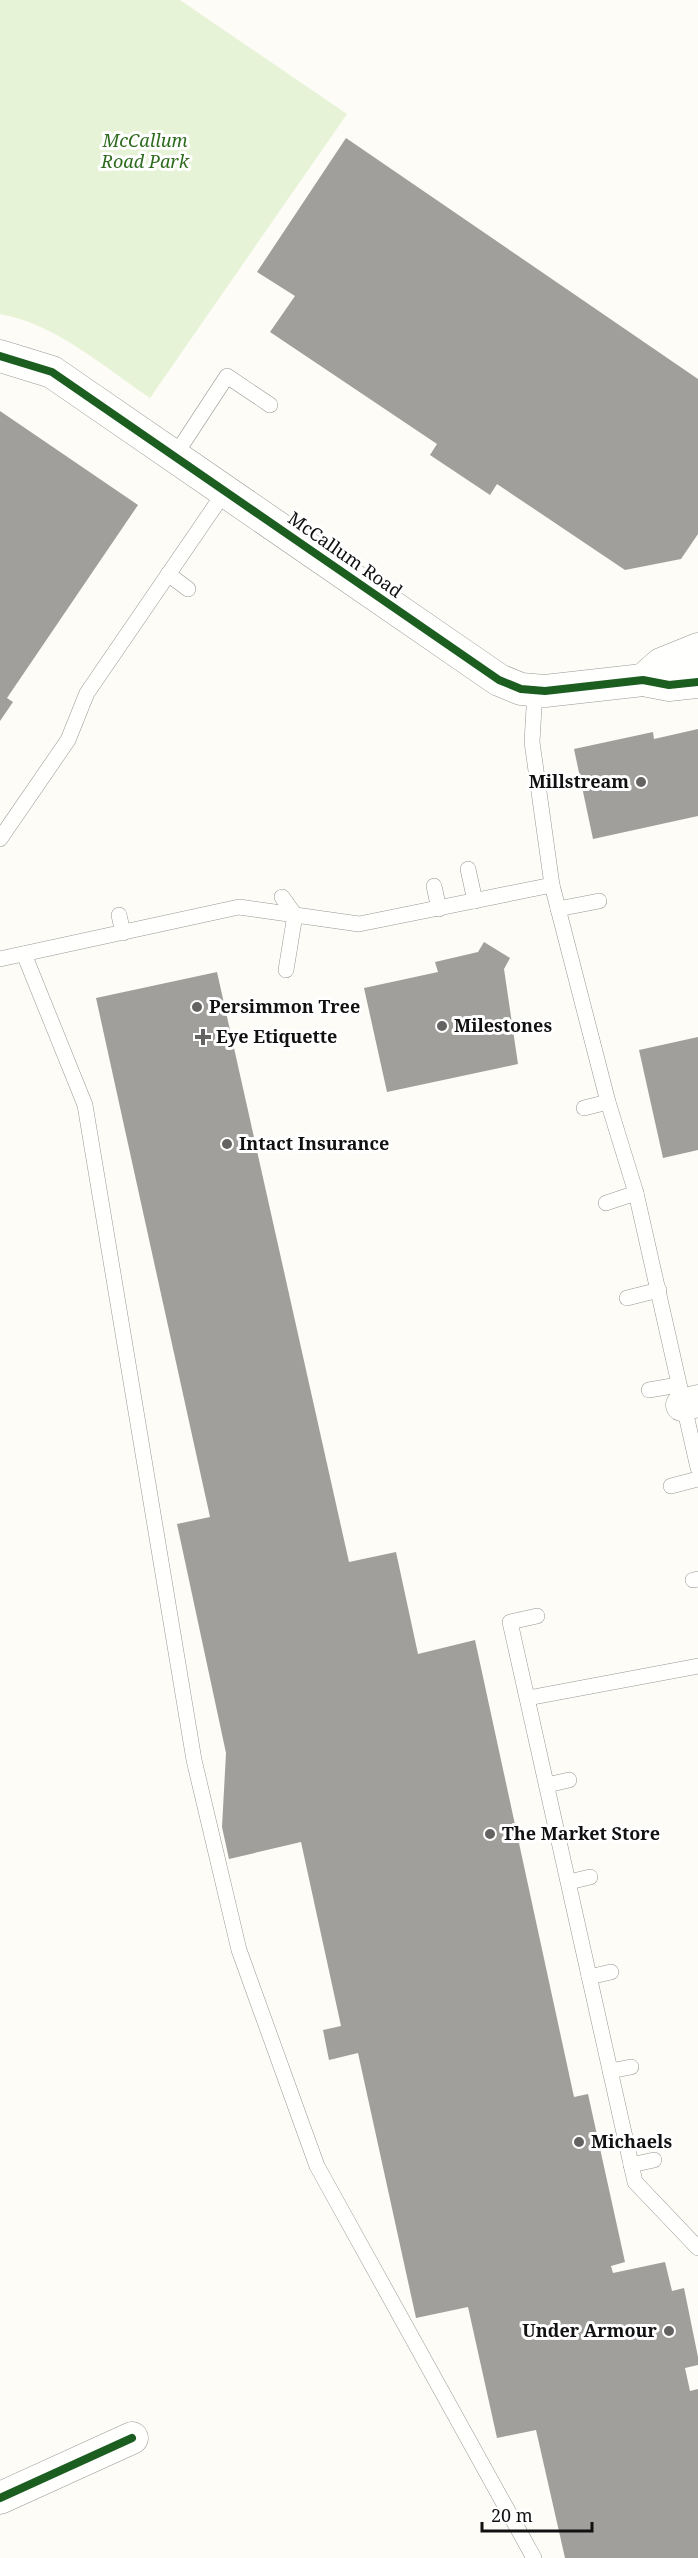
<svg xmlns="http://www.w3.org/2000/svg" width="698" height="2558" viewBox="0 0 698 2558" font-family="'Noto Serif',serif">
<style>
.green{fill:#e7f3d7}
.building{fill:#a19f9c}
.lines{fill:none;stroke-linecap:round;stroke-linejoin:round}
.lane-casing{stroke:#979795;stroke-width:16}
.street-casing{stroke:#979795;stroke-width:33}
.lane{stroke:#fffffe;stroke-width:15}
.street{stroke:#fffffe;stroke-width:32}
.cycleway-casing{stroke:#fff;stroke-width:11}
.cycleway{stroke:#1b5e20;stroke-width:8}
.poi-dot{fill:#646362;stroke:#fff;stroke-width:2}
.labels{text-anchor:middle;stroke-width:6;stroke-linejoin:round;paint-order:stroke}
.park-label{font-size:18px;font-style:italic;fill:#2f6b1f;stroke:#fff}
.street-label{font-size:18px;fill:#111;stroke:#fff}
.poi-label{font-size:18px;font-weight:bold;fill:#111;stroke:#fff;text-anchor:start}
</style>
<rect width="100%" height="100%" fill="#fdfcf7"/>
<path class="green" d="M0 0H180L347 114 150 398C104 367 56 324 0 314Z"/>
<g class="building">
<polygon points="346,138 698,379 698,534 681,559 625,570 497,484 490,495 430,455 437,444 270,332 295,296 257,272"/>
<polygon points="0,411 138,505 7,698 13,702 0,721"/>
<polygon points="698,729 698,816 593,839 574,749 653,732 654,739"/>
<polygon points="484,942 510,958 504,969 518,1064 387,1092 364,988 438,972 435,962 478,952"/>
<polygon points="217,972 349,1562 396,1552 418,1654 475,1640 574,2097 588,2094 625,2262 611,2266 613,2273 665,2262 672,2291 684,2288 698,2357 698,2365 685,2368 690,2391 698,2389 698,2558 565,2558 536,2430 497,2438 468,2307 416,2318 358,2053 329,2060 323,2030 341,2026 301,1842 229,1859 222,1827 226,1753 177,1524 210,1517 96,998"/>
<polygon points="698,1037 698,1150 663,1158 639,1050"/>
</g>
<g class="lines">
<defs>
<g id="lane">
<polyline points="174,457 227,376 270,405"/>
<polyline points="168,574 188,589"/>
<polyline points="535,691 532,742 552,885 608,1102 636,1193 698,1468"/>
<polyline points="0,839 68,740 87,693 226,490"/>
<polyline points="468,869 475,901"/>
<polyline points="434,886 439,909"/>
<polyline points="282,897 295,915 286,970"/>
<polyline points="558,909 599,901"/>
<polyline points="119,915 123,933"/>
<polyline points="24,954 85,1105 194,1760 239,1950 317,2166 534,2558"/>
<polyline points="0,959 239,907 359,924 552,885"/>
<polyline points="584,1108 608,1102"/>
<polyline points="606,1203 636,1193"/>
<polyline points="627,1298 659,1290"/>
<polyline points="649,1390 678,1385"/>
<polyline points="671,1486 698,1479"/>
<polyline points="693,1580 698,1579"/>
<polyline points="537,1616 510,1622 635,2182 698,2248"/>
<polyline points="528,1698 698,1666"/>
<polyline points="547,1785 569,1780"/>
<polyline points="569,1882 590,1877"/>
<polyline points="589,1977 611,1972"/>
<polyline points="610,2071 631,2067"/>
<polyline points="631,2165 654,2160"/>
</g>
<g id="street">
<polyline points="0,356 52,372 499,680 521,689 545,691 643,680 669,685 698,682"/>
<polyline points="643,680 661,664 698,649"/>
<polyline points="682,1405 698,1401"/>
<polyline points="0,2498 132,2438"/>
</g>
</defs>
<use href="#lane" class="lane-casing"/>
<use href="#street" class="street-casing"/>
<use href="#lane" class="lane"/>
<use href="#street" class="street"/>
<defs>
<g id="cycleway">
<polyline points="0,356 52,372 499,680 521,689 545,691 643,680 669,685 698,682"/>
<polyline points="0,2498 132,2438"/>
</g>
</defs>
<use href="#cycleway" class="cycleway-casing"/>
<use href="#cycleway" class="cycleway"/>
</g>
<g class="poi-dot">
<circle cx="641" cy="782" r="6"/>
<circle cx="197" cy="1007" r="6"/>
<circle cx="442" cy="1026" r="6"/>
<path d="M200 1028h6v6h6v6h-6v6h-6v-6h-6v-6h6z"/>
<circle cx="227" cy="1144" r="6"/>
<circle cx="490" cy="1834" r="6"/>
<circle cx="579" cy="2142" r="6"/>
<circle cx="669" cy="2331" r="6"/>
</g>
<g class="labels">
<g class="park-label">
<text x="145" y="147">McCallum<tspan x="145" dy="21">Road Park</tspan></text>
</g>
<g class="street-label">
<text transform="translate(345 555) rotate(35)" y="6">McCallum Road</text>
</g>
<g class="poi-label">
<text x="629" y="788" text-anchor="end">Millstream</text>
<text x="209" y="1013">Persimmon Tree</text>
<text x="454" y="1032">Milestones</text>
<text x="216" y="1043">Eye Etiquette</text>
<text x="239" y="1150">Intact Insurance</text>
<text x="502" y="1840">The Market Store</text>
<text x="591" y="2148">Michaels</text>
<text x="657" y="2337" text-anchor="end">Under Armour</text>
</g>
</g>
<path d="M482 2522v9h110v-9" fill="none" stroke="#111111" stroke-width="3"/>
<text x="491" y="2522" font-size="18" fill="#111111" stroke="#ffffff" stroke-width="4.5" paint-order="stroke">20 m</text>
</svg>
